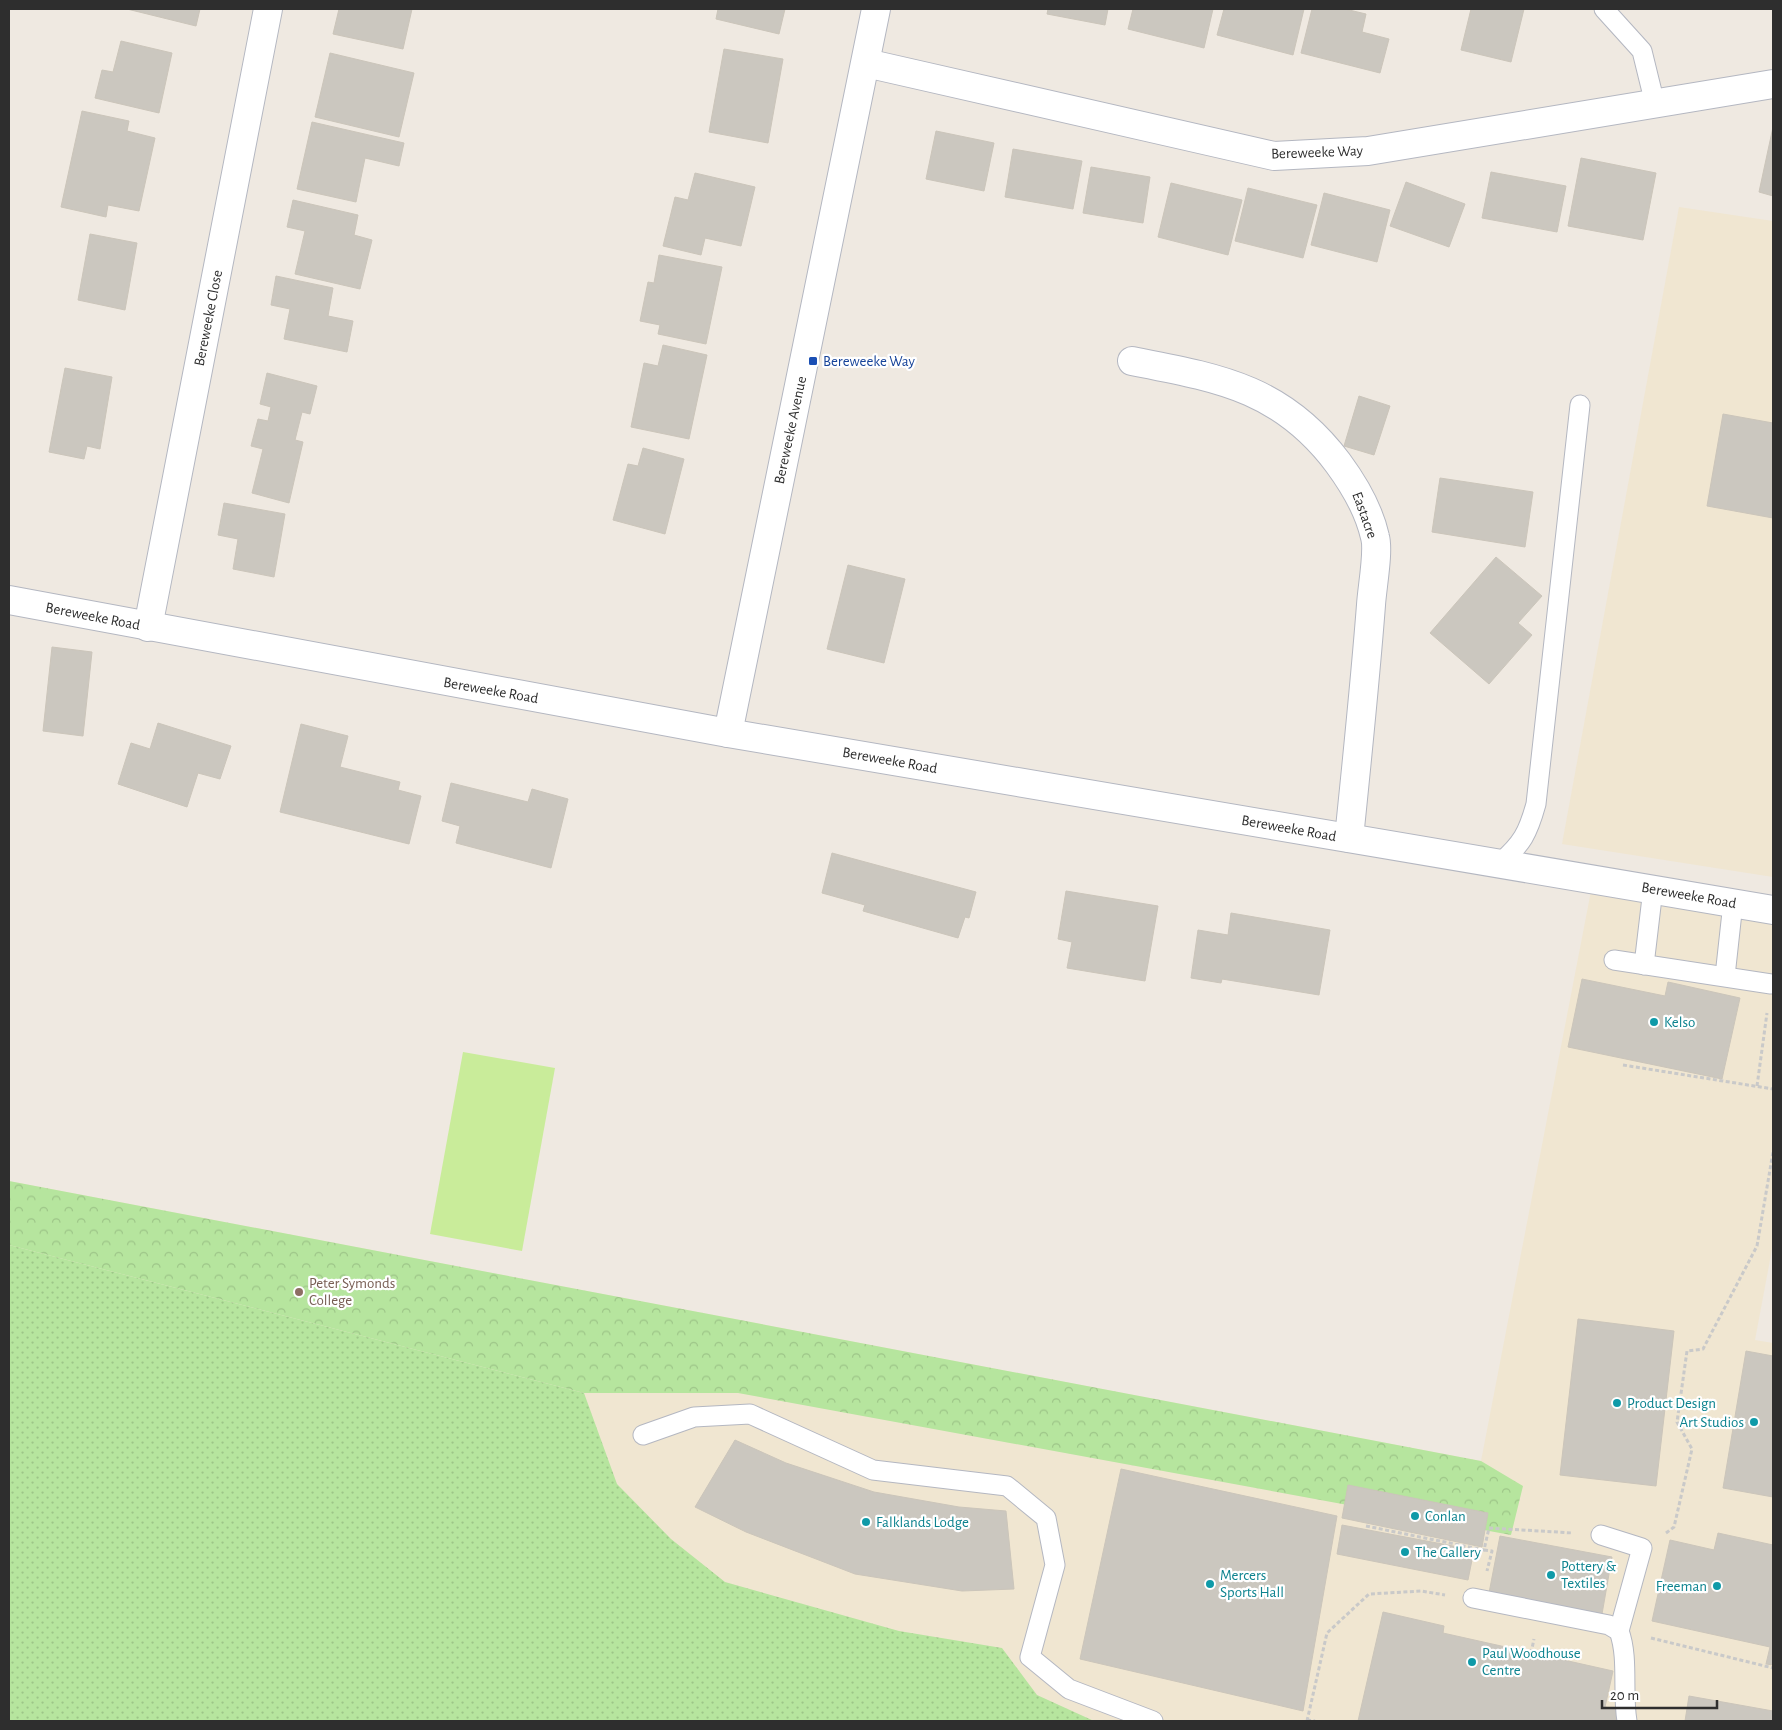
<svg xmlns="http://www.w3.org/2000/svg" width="1782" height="1730" viewBox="0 0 1782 1730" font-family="'Alegreya Sans',sans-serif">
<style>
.education{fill:#f0e6d1}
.forest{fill:url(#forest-crowns)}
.park{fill:url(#park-dots)}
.pitch{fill:#c9ec9a}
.building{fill:#cbc7bf;stroke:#cbc5ba}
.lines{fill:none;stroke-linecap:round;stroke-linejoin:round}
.lane-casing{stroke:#b4b7c1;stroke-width:21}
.street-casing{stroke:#b4b7c1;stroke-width:30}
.secondary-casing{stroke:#b4b7c1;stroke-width:30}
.path{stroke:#c9c9c9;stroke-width:3;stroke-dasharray:4 2.5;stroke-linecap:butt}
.lane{stroke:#fff;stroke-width:19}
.street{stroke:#fff;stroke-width:28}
.secondary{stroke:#fff;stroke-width:28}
.transit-dot{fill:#1a4fb4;stroke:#fff;stroke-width:2}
.culture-dot{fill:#0f9aa8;stroke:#fff;stroke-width:2}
.education-dot{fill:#8d6e63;stroke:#fff;stroke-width:2}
.labels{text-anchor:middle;stroke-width:4.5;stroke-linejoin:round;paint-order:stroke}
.street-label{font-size:15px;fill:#2e2e2e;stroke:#fff}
.transit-label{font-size:15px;fill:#164399;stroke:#fff;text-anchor:start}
.culture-label{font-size:15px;fill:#0d838f;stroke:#fff;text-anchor:start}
.education-label{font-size:15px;fill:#785e54;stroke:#fff;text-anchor:start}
</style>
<defs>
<pattern id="forest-crowns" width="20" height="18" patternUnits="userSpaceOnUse" patternTransform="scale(1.25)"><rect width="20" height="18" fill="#b6e59e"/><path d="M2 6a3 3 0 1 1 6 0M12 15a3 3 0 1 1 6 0" fill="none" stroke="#9dc588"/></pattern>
<pattern id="park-dots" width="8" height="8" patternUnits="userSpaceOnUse" patternTransform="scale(1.25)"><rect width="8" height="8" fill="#b6e59e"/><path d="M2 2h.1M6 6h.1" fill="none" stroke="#9dc588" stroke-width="1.8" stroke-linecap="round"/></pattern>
</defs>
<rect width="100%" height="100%" fill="#efe9e1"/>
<g class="education">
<polygon points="1679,207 1773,221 1773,877 1562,844"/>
<polygon points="1591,891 1773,923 1773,1244 1755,1340 1773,1343 1773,1721 9,1721 9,1181 1481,1461"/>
</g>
<polygon class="forest" points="9,1181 1481,1461 1523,1486 1511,1535 738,1393 584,1393 9,1245"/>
<polygon class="park" points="9,1245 584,1393 617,1484 671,1539 725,1582 899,1631 1002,1648 1037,1695 1094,1721 9,1721"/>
<polygon class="pitch" points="463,1052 555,1068 522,1251 430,1234"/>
<g class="building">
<polygon points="127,9 200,9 196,26"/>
<polygon points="339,9 412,9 403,49 333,34"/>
<polygon points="718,9 785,9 779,34 716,19"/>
<polygon points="1048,9 1108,9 1105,25 1047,14"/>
<polygon points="1133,9 1213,9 1204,48 1128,29"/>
<polygon points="1224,9 1304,9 1293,55 1217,35"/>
<polygon points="1312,9 1345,9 1366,14 1362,32 1389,39 1380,73 1301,53"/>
<polygon points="1471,9 1524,9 1511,62 1461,50"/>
<polygon points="121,41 172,53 159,113 95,98 102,70 113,72"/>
<polygon points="724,49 783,59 768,143 709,132"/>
<polygon points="330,53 414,73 399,137 315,117"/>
<polygon points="82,111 129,121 127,131 155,138 139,211 108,205 106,217 61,207"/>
<polygon points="312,122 404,143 399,166 365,158 356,202 297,189"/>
<polygon points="1773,127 1773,196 1759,192"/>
<polygon points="936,131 994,143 984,191 926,179"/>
<polygon points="1013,149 1082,161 1073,209 1005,197"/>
<polygon points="1581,158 1656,173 1643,240 1568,226"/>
<polygon points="1091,167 1150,177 1143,223 1083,213"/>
<polygon points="1491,172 1566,186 1557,232 1482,218"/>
<polygon points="695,173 755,187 741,246 705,238 701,255 663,246 675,197 688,200"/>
<polygon points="1406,182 1465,204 1449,247 1390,226"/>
<polygon points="1171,183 1242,200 1228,255 1158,237"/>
<polygon points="1248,188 1317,205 1303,258 1235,241"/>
<polygon points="1324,193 1390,210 1377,262 1311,245"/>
<polygon points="293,200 358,215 354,235 372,240 360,289 295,274 305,231 287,227"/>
<polygon points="90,234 137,243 125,310 78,300"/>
<polygon points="659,255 722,267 706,344 658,334 660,325 640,321 648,282 654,283"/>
<polygon points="276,276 333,288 328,316 353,321 347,352 284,339 290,309 271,305"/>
<polygon points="663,345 707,355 689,439 631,427 644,363 658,366"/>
<polygon points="65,368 112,377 100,449 87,446 84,459 49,452"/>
<polygon points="267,373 317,386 310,414 302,412 295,440 303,442 289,503 252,493 263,449 251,446 258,419 268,421 271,407 260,404"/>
<polygon points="1359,396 1390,406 1374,455 1344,446"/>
<polygon points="1723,414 1773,423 1773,518 1707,506"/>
<polygon points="643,448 684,459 665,534 613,520 628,464 638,466"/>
<polygon points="1440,478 1533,492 1525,547 1432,532"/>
<polygon points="224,503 285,514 274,577 233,569 238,539 218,535"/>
<polygon points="1496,557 1542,596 1518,623 1532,635 1489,684 1430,633"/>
<polygon points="848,565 905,579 884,663 827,649"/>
<polygon points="52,647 92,652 83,736 43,731"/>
<polygon points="158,723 231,746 220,779 198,773 187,807 118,784 131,743 150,749"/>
<polygon points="301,724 348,736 340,767 400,782 398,790 421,796 409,844 280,812"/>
<polygon points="451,783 528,802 532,789 568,799 551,868 456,843 460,826 442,821"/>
<polygon points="832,853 976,892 969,918 965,917 958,938 863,911 865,905 822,893"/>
<polygon points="1066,891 1158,906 1145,981 1067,968 1072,942 1058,939"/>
<polygon points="1231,913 1330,930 1319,995 1222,979 1221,983 1191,978 1198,930 1228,935"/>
<polygon points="1582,979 1665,996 1668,982 1740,998 1722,1079 1568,1047"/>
<polygon points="1578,1319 1674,1331 1656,1486 1560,1475"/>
<polygon points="1746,1351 1773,1356 1773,1497 1723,1488"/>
<polygon points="735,1440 786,1463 874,1492 959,1507 1006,1511 1014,1589 962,1591 855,1574 746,1532 695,1507"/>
<polygon points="1121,1469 1337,1516 1303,1711 1080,1659"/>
<polygon points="1348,1485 1488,1513 1482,1547 1342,1518"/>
<polygon points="1342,1525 1474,1550 1468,1580 1337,1554"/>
<polygon points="1718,1533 1773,1545 1773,1665 1766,1664 1770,1647 1652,1621 1670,1540 1714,1550"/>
<polygon points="1500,1536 1612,1557 1602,1614 1489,1593"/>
<polygon points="1383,1612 1444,1626 1443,1633 1613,1671 1605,1707 1623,1711 1621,1721 1358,1721"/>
<polygon points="1689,1696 1773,1711 1773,1721 1685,1721"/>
</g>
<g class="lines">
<defs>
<g id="lane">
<polyline points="1604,9 1642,51 1655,104"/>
<path d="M1500 863C1522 844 1528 833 1536 804L1580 405"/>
<polyline points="1614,960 1771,984"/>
<polyline points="1644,965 1653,889"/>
<polyline points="1725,976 1733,903"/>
<polyline points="643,1435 694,1417 750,1414 873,1470 1007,1486 1046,1518 1055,1565 1030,1657 1069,1689 1153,1721"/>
<polyline points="1601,1535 1642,1548 1619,1631"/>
<path d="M1473 1598 1609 1625 1619 1631C1629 1658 1622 1692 1627 1721"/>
</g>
<g id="street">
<polyline points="866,63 1274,156 1368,151 1773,84"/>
<path d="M1132 361C1219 378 1282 388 1338 463 1355 486 1369 510 1375 537 1379 551 1372 588 1371 605 1365 683 1357 760 1349 838"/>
<polyline points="148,627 268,9"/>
<polyline points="728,733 876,9"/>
</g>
<polyline id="secondary" points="9,600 728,733 1773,910"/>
</defs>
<use href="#lane" class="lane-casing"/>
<use href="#street" class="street-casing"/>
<use href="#secondary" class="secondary-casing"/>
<g class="path">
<polyline points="1623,1065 1773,1089"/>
<polyline points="1757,1086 1767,1013"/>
<polyline points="1366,1526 1484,1550 1489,1528 1573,1533"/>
<polyline points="1666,1533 1674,1527 1692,1449 1677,1422 1687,1351 1703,1349 1757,1246 1773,1152"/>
<polyline points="1484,1550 1492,1551 1487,1571"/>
<polyline points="1651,1638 1773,1668"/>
<polyline points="1531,1653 1534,1639"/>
<polyline points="1307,1720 1315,1721"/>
<polyline points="1307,1721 1327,1633 1369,1594 1421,1591 1445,1595"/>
</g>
<use href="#lane" class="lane"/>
<use href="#street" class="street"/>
<use href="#secondary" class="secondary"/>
</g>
<rect class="transit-dot" x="808" y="356" width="10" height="10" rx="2.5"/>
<g class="culture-dot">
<circle cx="1654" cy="1022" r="5"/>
<circle cx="1617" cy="1403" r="5"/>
<circle cx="1754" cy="1422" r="5"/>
<circle cx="1415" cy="1516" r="5"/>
<circle cx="866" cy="1522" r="5"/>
<circle cx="1405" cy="1552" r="5"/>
<circle cx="1551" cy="1575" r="5"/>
<circle cx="1210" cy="1584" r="5"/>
<circle cx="1717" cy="1586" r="5"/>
<circle cx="1472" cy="1662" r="5"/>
</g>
<circle class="education-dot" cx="299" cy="1292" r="5"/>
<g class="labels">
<g class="street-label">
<text transform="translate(1317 152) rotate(-2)" y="5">Bereweeke Way</text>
<text transform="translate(208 318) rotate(-79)" y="5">Bereweeke Close</text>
<text transform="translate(790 430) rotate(-78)" y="5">Bereweeke Avenue</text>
<text transform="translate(1365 515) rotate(70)" y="5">Eastacre</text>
<text transform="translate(93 616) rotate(11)" y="5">Bereweeke Road</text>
<text transform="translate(491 690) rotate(10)" y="5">Bereweeke Road</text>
<text transform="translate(890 760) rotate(10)" y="5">Bereweeke Road</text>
<text transform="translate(1289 828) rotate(10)" y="5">Bereweeke Road</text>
<text transform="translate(1689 895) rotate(10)" y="5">Bereweeke Road</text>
</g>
<g class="transit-label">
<text x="823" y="366">Bereweeke Way</text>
</g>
<g class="culture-label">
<text x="1664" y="1027">Kelso</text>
<text x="1627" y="1408">Product Design</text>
<text x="1744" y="1427" text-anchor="end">Art Studios</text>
<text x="1425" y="1521">Conlan</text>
<text x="876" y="1527">Falklands Lodge</text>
<text x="1415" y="1557">The Gallery</text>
<text x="1561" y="1571">Pottery &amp;<tspan x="1561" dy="17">Textiles</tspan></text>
<text x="1220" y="1580">Mercers<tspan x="1220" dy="17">Sports Hall</tspan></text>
<text x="1707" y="1591" text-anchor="end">Freeman</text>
<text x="1482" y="1658">Paul Woodhouse<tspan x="1482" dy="17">Centre</tspan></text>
</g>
<g class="education-label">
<text x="309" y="1288">Peter Symonds<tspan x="309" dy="17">College</tspan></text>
</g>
</g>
<rect width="1782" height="1730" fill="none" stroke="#2e2e2e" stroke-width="20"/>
<path d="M1602 1700v8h115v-8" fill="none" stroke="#2e2e2e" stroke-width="2.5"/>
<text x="1610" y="1700" font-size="15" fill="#2e2e2e" stroke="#ffffff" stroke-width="4" paint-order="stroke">20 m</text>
</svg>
